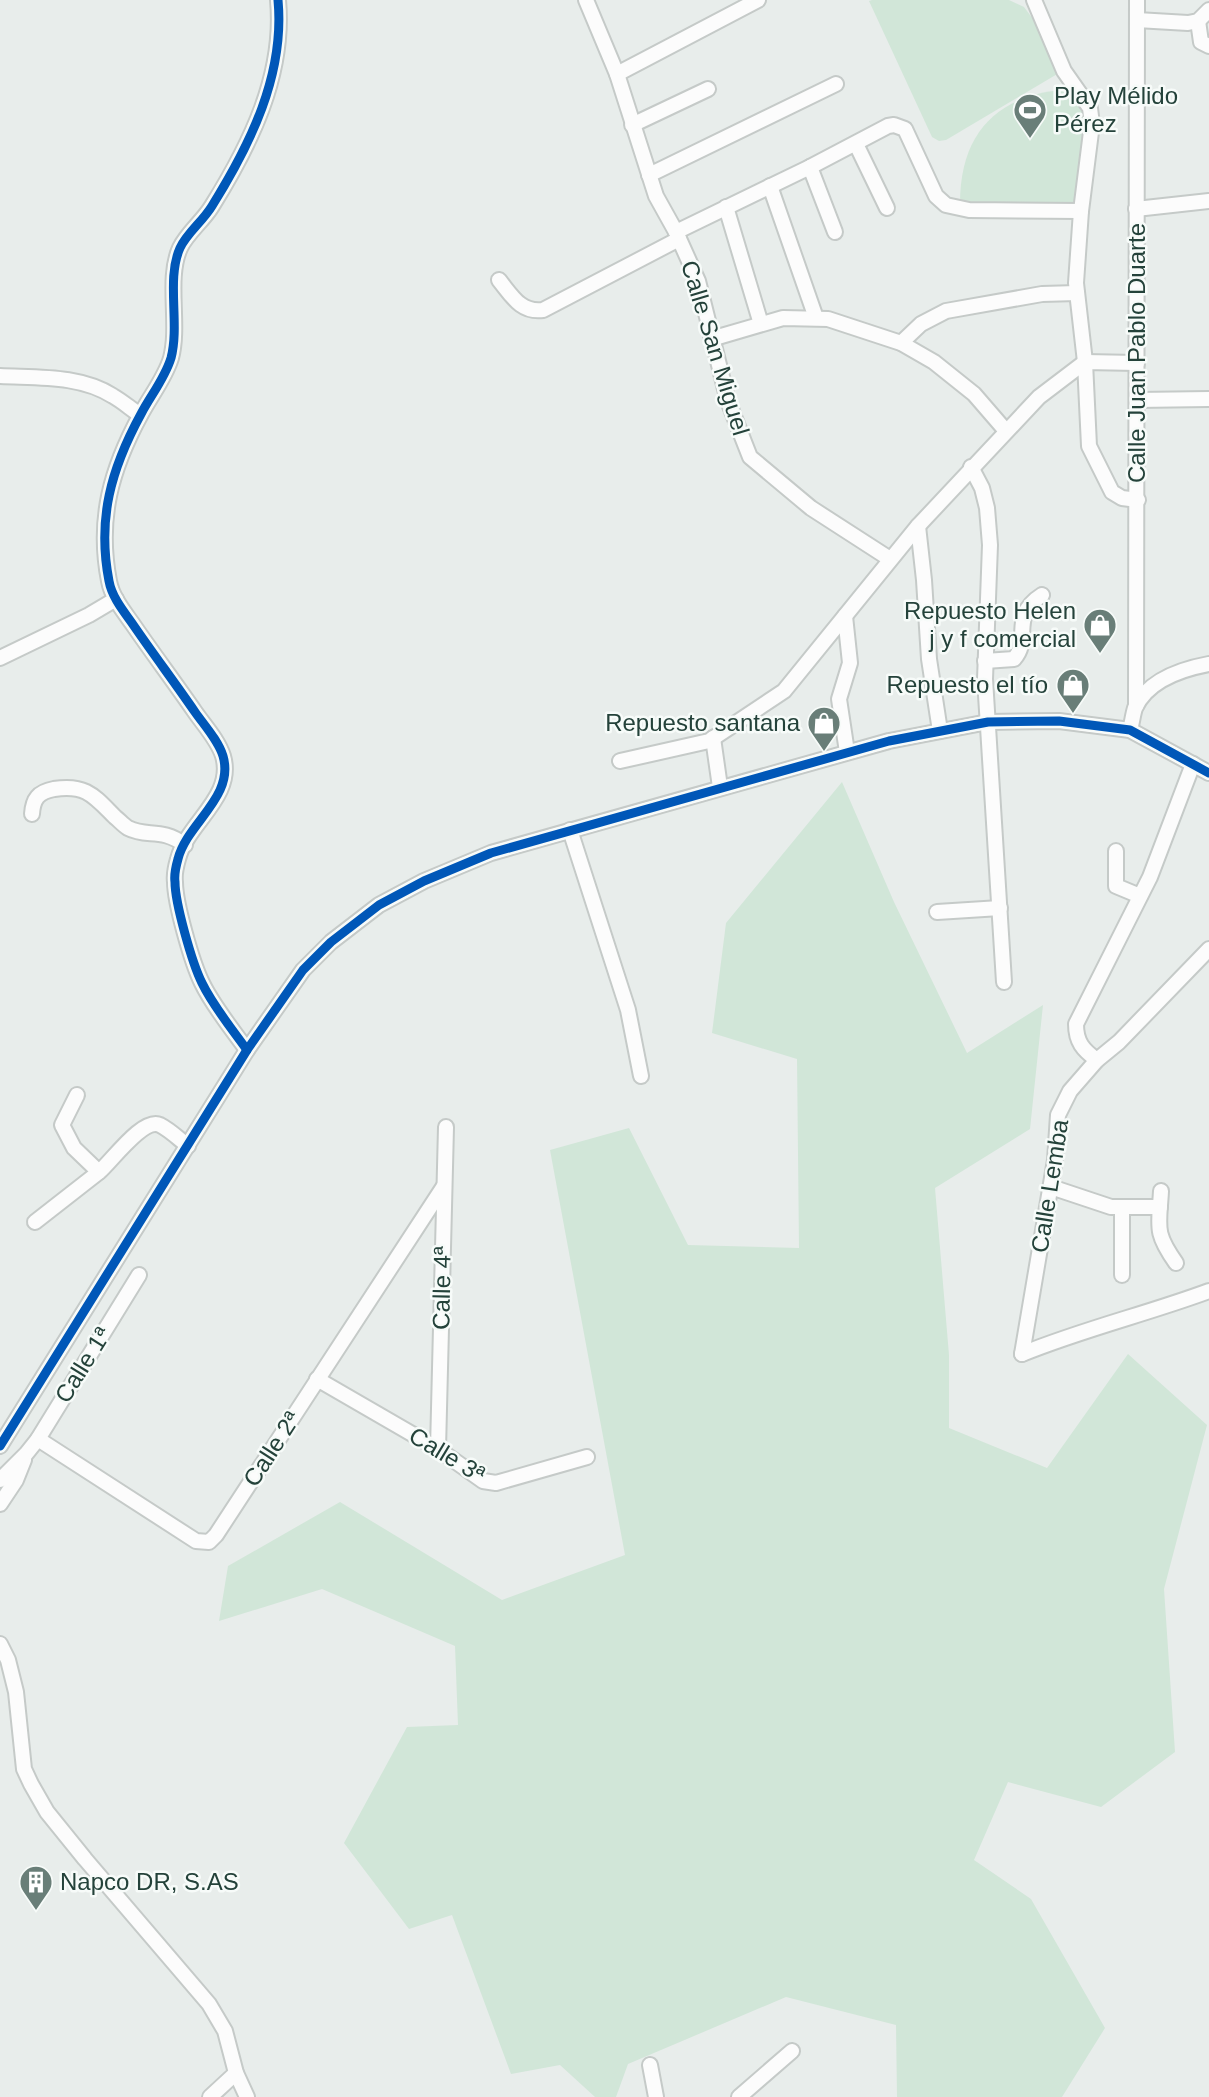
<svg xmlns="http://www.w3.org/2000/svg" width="1209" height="2097" viewBox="0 0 1209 2097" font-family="Arial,sans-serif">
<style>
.green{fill:#d1e6d8}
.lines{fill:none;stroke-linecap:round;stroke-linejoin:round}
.minor-casing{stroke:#c5cac8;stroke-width:18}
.minor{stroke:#fcfcfc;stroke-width:14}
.cycleway-casing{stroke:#f7fbf9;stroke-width:13}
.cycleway{stroke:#0057b8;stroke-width:9}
.labels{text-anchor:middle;stroke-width:5;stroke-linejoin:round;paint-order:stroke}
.poi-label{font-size:24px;fill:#24423a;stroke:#f7fbf9;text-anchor:end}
.street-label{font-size:24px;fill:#24423a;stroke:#f7fbf9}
</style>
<rect width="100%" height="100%" fill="#e8edeb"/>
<g class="green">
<polygon points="872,0 1009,0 1024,7 1039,27 1059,73 946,140 939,141 932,137 869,1"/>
<path d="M1076 89 1090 122 1078 198 1068 206 960 203C960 128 1003 91 1076 89Z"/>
<polygon points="842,782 894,902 967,1053 1043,1005 1030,1129 935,1188 949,1355 949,1428 1047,1468 1128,1354 1207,1425 1164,1589 1175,1752 1101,1807 1008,1782 974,1860 1031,1899 1105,2028 1062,2097 897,2097 896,2025 786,1997 628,2064 616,2097 595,2097 560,2065 511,2074 452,1915 409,1929 344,1843 407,1727 458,1725 455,1646 322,1589 219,1621 228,1566 340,1502 502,1600 625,1555 550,1150 629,1128 688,1245 799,1248 797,1059 712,1033 726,923"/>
</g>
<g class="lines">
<defs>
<g id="minor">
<polyline points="586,0 617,74 656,196 676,232 698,281 728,401 750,457 811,508 890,559"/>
<polyline points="1034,0 1064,71 1090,108 1092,124 1081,211 1076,283 1085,362 1089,446 1112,492 1122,498 1138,500"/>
<polyline points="1137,20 1188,23 1198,21 1209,10"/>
<polyline points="1198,21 1201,42 1209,46"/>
<polyline points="617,74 758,0"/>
<polyline points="632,125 708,89"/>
<polyline points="856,144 887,208"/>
<polyline points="810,167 835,232"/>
<polyline points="649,175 836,84"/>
<polyline points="770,186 816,318"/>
<polyline points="726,207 761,324"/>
<polyline points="1136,209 1209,201"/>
<polyline points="676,232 810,167 888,126 894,125 905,129 936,196 946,205 969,210 1081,211"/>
<path d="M499 280C512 296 521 313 543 310L679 239"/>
<polyline points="711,339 783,318 828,319 901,343 934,362 974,394 1006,431"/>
<polyline points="901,343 921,324 946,311 1042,294 1077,293"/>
<path d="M0 376C38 378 80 375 113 396 122 401 131 409 140 415"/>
<polyline points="1137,400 1209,399"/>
<polyline points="971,467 982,488 987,508 990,545 985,679 1004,982"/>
<polyline points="918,526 924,580 929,659 940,731"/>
<polyline points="845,616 850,663 839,699 847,752"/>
<polyline points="0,658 89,615 116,599"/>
<path d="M985 661 1014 659C1032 639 1009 616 1042 595"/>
<polyline points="1136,706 1137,0"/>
<path d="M1130 730C1132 723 1133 714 1135 708 1148 680 1182 669 1209 664"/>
<polyline points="713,738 720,787"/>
<polyline points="620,761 709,741 784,691 918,526 1039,397 1085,362 1137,363"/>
<path d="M32 814C33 799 38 792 54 789 86 784 94 796 115 817 119 820 123 825 128 828 147 838 161 827 185 845"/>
<polyline points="570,830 628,1010 641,1076"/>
<polyline points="1116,851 1116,886 1140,896"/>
<polyline points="937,912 1000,908"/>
<path d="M247 1050C232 1029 213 1006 202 983 192 963 175 903 175 882 174 875 176 866 178 859 187 823 235 797 223 756 218 740 204 725 195 712 175 683 154 655 134 626 125 613 112 598 109 581 97 519 111 469 141 414 151 395 165 378 171 358 180 324 166 279 180 248 187 233 203 221 212 206 250 145 285 75 278 0"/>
<path d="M1097 1060C1083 1050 1076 1042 1076 1024L1150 877 1193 764"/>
<path d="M77 1095 62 1125 74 1148 99 1172C112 1161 143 1117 160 1125 170 1130 179 1139 188 1146"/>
<polyline points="1051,1187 1111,1207 1160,1207"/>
<path d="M1161 1191C1159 1227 1154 1232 1176 1263"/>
<polyline points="35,1222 99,1172"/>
<polyline points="1122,1275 1122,1208"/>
<polyline points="1022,1354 1055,1160 1058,1115 1070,1091 1097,1060 1119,1042 1209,949"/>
<path d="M1022 1354C1083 1329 1147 1314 1209 1291"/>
<polyline points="317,1379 438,1449 483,1481 496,1483 587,1457"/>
<polyline points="38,1439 196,1541 209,1542 216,1535 444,1186"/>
<polyline points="0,1446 247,1050 303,970 331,942 379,905 424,881 491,853 889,741 988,722 1059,721 1130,730 1209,773"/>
<polyline points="438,1449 446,1127"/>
<polyline points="0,1480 26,1454 38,1439 139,1275"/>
<polyline points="0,1504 16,1480 24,1460"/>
<polyline points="0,1644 8,1660 16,1692 24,1769 31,1784 47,1812 85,1859 209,2004 225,2031 236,2073 247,2097"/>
<polyline points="650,2065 656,2097"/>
<polyline points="210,2097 236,2073"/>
<polyline points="739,2097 792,2051"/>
</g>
</defs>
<use href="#minor" class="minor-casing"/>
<use href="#minor" class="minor"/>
<defs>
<g id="cycleway">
<path d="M247 1050C232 1029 213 1006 202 983 192 963 175 903 175 882 174 875 176 866 178 859 187 823 235 797 223 756 218 740 204 725 195 712 175 683 154 655 134 626 125 613 112 598 109 581 97 519 111 469 141 414 151 395 165 378 171 358 180 324 166 279 180 248 187 233 203 221 212 206 250 145 285 75 278 0"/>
<polyline points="0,1446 247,1050 303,970 331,942 379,905 424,881 491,853 889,741 988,722 1059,721 1130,730 1209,773"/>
</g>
</defs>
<use href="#cycleway" class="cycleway-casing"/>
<use href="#cycleway" class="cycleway"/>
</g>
<defs>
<symbol id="stadium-pin" viewBox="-11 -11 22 30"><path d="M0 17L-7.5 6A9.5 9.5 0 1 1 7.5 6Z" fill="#697e78" stroke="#f7fbf9"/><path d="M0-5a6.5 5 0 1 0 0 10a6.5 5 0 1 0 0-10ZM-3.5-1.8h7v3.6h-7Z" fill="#fff"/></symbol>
<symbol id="shop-pin" viewBox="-11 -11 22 30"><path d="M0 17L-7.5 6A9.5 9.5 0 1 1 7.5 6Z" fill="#697e78" stroke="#f7fbf9"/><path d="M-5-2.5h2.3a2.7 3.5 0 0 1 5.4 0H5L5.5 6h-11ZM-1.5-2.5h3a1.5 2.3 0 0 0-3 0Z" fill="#fff"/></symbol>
<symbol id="building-pin" viewBox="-11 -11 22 30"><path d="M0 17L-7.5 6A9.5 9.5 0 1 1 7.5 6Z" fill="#697e78" stroke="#f7fbf9"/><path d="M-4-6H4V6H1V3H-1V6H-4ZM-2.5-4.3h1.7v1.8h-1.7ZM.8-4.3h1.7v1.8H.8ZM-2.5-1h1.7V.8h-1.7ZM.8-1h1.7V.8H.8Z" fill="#fff"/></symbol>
</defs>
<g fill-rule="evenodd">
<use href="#stadium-pin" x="1011" y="91" width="38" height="52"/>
<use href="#shop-pin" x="1081" y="606" width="38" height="52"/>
<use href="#shop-pin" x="1054" y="666" width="38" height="52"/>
<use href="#shop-pin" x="805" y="704" width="38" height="52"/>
<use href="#building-pin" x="17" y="1863" width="38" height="52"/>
</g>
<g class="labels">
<g class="poi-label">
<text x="1054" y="104" text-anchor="start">Play Mélido<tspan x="1054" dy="28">Pérez</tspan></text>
<text x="1076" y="619">Repuesto Helen<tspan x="1076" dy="28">j y f comercial</tspan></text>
<text x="1048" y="693">Repuesto el tío</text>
<text x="800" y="731">Repuesto santana</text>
<text x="60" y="1890" text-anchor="start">Napco DR, S.AS</text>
</g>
<g class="street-label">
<text transform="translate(715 348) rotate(73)" y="8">Calle San Miguel</text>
<text transform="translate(1137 353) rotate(-90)" y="8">Calle Juan Pablo Duarte</text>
<text transform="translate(1050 1186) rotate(-81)" y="8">Calle Lemba</text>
<text transform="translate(442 1288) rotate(-89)" y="8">Calle 4ª</text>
<text transform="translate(83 1365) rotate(-58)" y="8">Calle 1ª</text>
<text transform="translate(272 1449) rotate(-57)" y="8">Calle 2ª</text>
<text transform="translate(447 1455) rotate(31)" y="8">Calle 3ª</text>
</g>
</g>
</svg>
